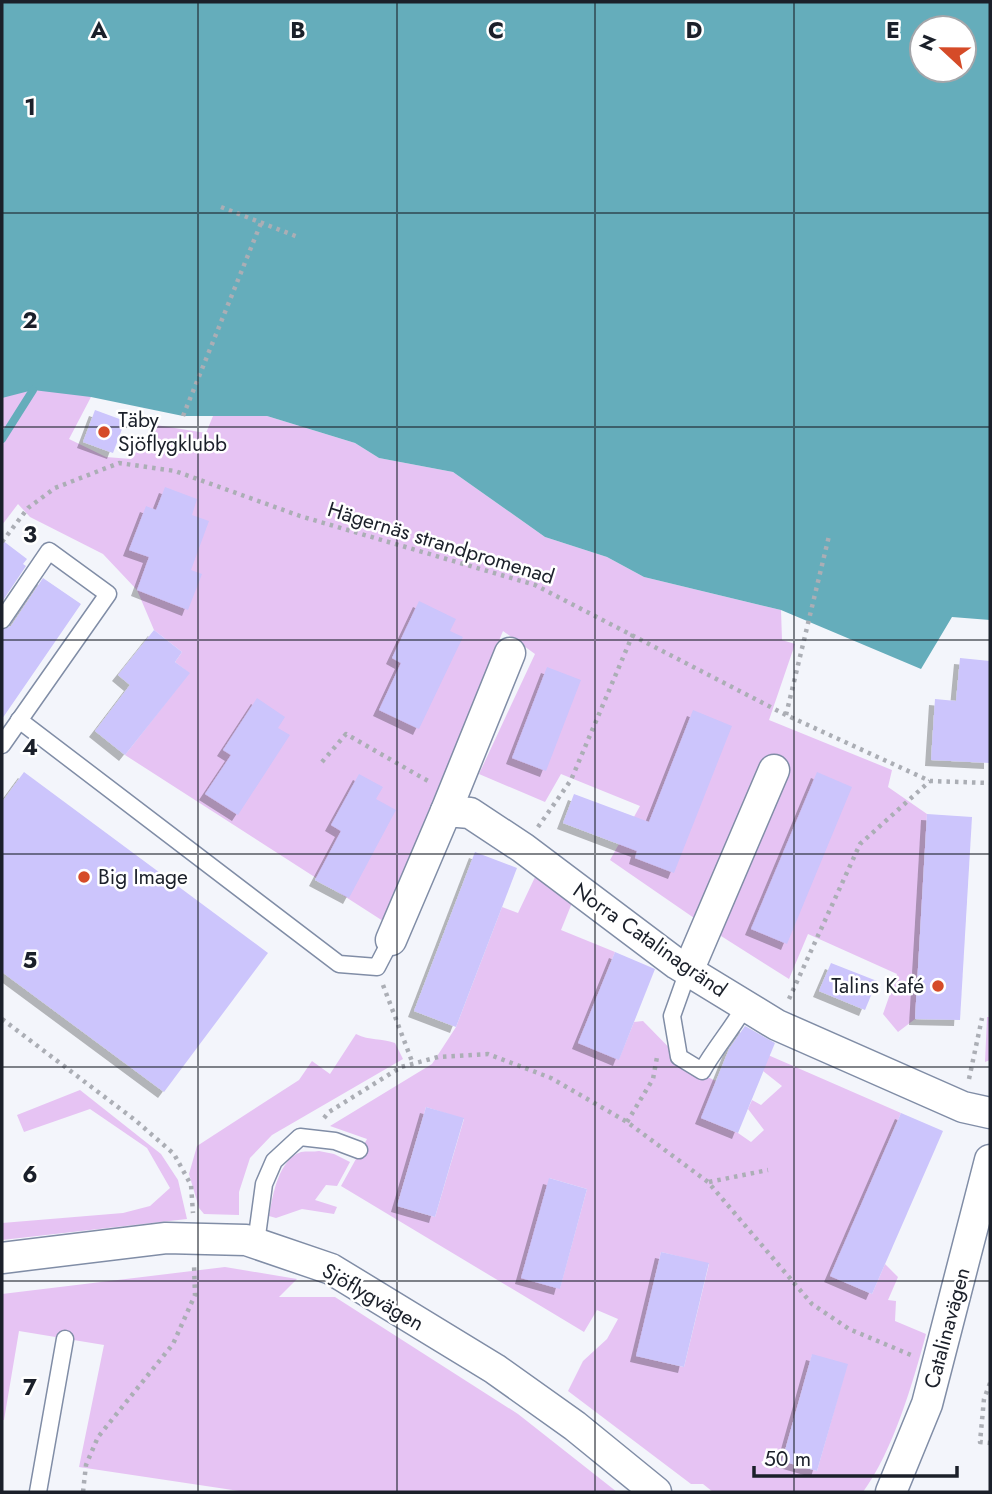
<svg xmlns="http://www.w3.org/2000/svg" width="992" height="1494" viewBox="0 0 992 1494" font-family="Jost,sans-serif">
<style>
.green{fill:#e6c3f3;fill-rule:evenodd}
.water{fill:#65adbb;fill-rule:evenodd}
.lines{fill:none;stroke-linecap:round;stroke-linejoin:round}
.stream{stroke:#65adbb;stroke-width:8}
.building{fill:#ccc5fc;filter:url(#shadow)}
.service-casing{stroke:#808da6;stroke-width:19}
.minor-casing{stroke:#808da6;stroke-width:33}
.path{stroke:#abaeb5;stroke-width:4.5;stroke-dasharray:3.5 5;stroke-linecap:butt}
.service{stroke:#fff;stroke-width:16}
.minor{stroke:#fff;stroke-width:30}
.grid{fill:none;stroke:#1b202a;stroke-width:2;stroke-opacity:0.55}
.poi-dot{fill:#d54b28;stroke:#fff;stroke-width:2.5}
.labels{text-anchor:middle;stroke-width:5;stroke-linejoin:round;paint-order:stroke}
.poi-label{font-size:21px;fill:#1b202a;stroke:#fff;text-anchor:start}
.street-label{font-size:21px;fill:#1b202a;stroke:#fff}
.grid-label{font-size:23px;text-anchor:middle;font-weight:bold;fill:#1b202a;stroke:#fff;stroke-width:5;stroke-linejoin:round;paint-order:stroke}
</style>
<defs>
<filter id="shadow"><feDropShadow dx="-6" dy="6" stdDeviation="0" flood-color="#0004"/></filter>
</defs>
<rect width="100%" height="100%" fill="#f3f5fb"/>
<g class="green">
<polygon points="2,301 91,397 69,439 106,457 131,459 156,425 206,433 213,416 267,416 355,443 379,458 453,472 545,537 607,557 644,577 781,610 782,640 795,644 769,720 892,770 888,787 927,814 915,1019 898,1032 883,1014 897,974 808,934 789,979 710,929 610,860 640,806 561,774 545,802 479,774 535,654 503,631 383,921 125,755 189,673 175,662 182,652 154,630 137,590 103,554 30,517 18,504 2,525"/>
<path d="M536 875 574 898 561 930 615 952 579 1043 619 1059 634 1022 643 1021 689 1068 716 1081 702 1118 738 1133 751 1142 764 1130 748 1109 752 1100 761 1105 782 1086 763 1071 768 1055 901 1113 831 1276 872 1294 885 1264 898 1277 888 1300 896 1301 895 1321 926 1334C913 1383 893 1451 863 1492H713L703 1484H691L568 1391 583 1361 607 1339 618 1319 597 1310 584 1332 341 1186 367 1139 330 1126 432 1064 456 1027 502 907 518 913ZM426 1107 464 1119 435 1217 397 1206ZM549 1178 587 1189 560 1288ZM661 1252 709 1264 684 1367 637 1356ZM812 1355 847 1365 817 1471 782 1461Z"/>
<polygon points="987,1017 990,1017 990,1060 985,1062"/>
<path d="M356 1034C370 1041 381 1038 395 1043L403 1059 272 1135 250 1158 239 1192V1215L204 1214 199 1208 189 1174 197 1146 299 1080 312 1061 330 1074Z"/>
<polygon points="80,1090 161,1154 178,1180 187,1219 2,1240 2,1223 123,1213 150,1206 170,1188 147,1148 90,1109 24,1132 17,1115"/>
<path d="M319 1151 334 1154 350 1162 337 1186 326 1185 315 1200 337 1207 334 1214 302 1209 276 1218 269 1216C273 1195 278 1160 301 1152 306 1151 314 1152 319 1151Z"/>
<polygon points="225,1267 297,1279 279,1297 335,1297 518,1414 617,1492 246,1492 79,1467 104,1345 19,1331 4,1420 2,1420 2,1294"/>
</g>
<path class="water" d="M2 2H990V620L952 617 921 669 781 610 644 577 607 557 545 537 453 472 379 458 355 443 267 416H183L91 397 33 390 2 398ZM922 28H964V70H922Z"/>
<g class="lines">
<polyline class="stream" points="2,439 33,390"/>
</g>
<g class="building">
<polygon points="95,410 125,421 113,453 83,442"/>
<polygon points="165,487 197,499 192,515 209,521 191,570 202,574 188,610 137,590 149,557 129,550 146,506 156,510"/>
<polygon points="2,540 27,559 23,564 26,566 2,602"/>
<polygon points="43,578 81,604 2,719 2,630 11,626"/>
<polygon points="419,601 456,619 450,631 463,637 419,729 379,710 401,663 392,658"/>
<polygon points="154,630 182,652 175,662 190,673 125,755 95,731 130,685 118,675"/>
<polygon points="960,658 990,661 990,763 931,760 935,699 956,701"/>
<polygon points="547,667 581,680 546,771 512,758"/>
<polygon points="257,698 285,717 278,728 290,735 238,815 205,794 231,755 223,750"/>
<polygon points="693,710 732,726 674,873 635,858 637,851 563,823 574,794 649,822"/>
<polygon points="24,772 268,953 164,1092 2,972 2,802"/>
<polygon points="817,772 852,787 787,944 751,929"/>
<polygon points="359,774 383,787 376,799 396,810 349,898 315,880 341,831 331,825"/>
<polygon points="927,814 972,817 960,1020 915,1019"/>
<polygon points="475,852 517,868 456,1027 414,1011"/>
<polygon points="615,952 655,969 619,1060 578,1043"/>
<polygon points="831,963 877,981 865,1010 819,991"/>
<polygon points="745,1026 775,1043 738,1133 701,1118 729,1049"/>
<polygon points="426,1107 464,1118 435,1217 397,1206"/>
<polygon points="901,1113 943,1131 872,1294 830,1276"/>
<polygon points="549,1178 587,1189 560,1289 521,1278"/>
<polygon points="661,1252 709,1263 684,1367 636,1356"/>
<polygon points="812,1354 848,1364 817,1471 782,1461"/>
</g>
<g class="lines">
<defs>
<g id="service">
<polyline points="2,620 49,551 108,594 2,745"/>
<polyline points="19,720 339,964 377,967 391,940"/>
<path d="M688 971 672 1016 679 1057 702 1071C715 1048 732 1029 745 1006"/>
<polyline points="256,1243 264,1184 274,1161 300,1137 335,1141 359,1150"/>
<polyline points="38,1492 65,1339"/>
</g>
<g id="minor">
<polyline points="446,811 510,653"/>
<polyline points="391,940 446,811 470,813 523,848 677,964 777,1025 963,1107 990,1113"/>
<polyline points="688,971 774,770"/>
<polyline points="2,1258 166,1238 246,1240 331,1269 495,1369 575,1426 656,1492"/>
<polyline points="891,1492 927,1404 990,1160"/>
</g>
</defs>
<use href="#service" class="service-casing"/>
<use href="#minor" class="minor-casing"/>
<g class="path">
<polyline points="221,207 298,237"/>
<polyline points="183,416 261,223"/>
<polyline points="2,542 28,508 55,488 119,463 175,471 300,516 535,585 786,715 930,781 990,783"/>
<polyline points="786,715 829,536"/>
<polyline points="322,762 346,734 428,781"/>
<polyline points="538,827 571,780 633,634"/>
<polyline points="383,985 413,1064"/>
<polyline points="789,999 860,844 930,781"/>
<polyline points="2,1019 135,1120 174,1154 191,1185 193,1213"/>
<polyline points="969,1079 982,1018"/>
<polyline points="324,1118 329,1112 401,1067 438,1057 488,1054 551,1078 627,1122 708,1182 812,1304 849,1329 911,1355"/>
<polyline points="627,1122 653,1079 657,1057"/>
<polyline points="709,1182 768,1170"/>
<polyline points="990,1383 984,1399 980,1442 990,1443"/>
<polyline points="83,1492 86,1465 98,1437 173,1344 195,1295 194,1264"/>
</g>
<use href="#service" class="service"/>
<use href="#minor" class="minor"/>
</g>
<path class="grid" d="M198 2V1492M397 2V1492M595 2V1492M794 2V1492M2 213H990M2 427H990M2 640H990M2 854H990M2 1067H990M2 1281H990"/>
<g class="poi-dot">
<circle cx="104" cy="432" r="7"/>
<circle cx="84" cy="877" r="7"/>
<circle cx="938" cy="986" r="7"/>
</g>
<g class="labels">
<g class="poi-label">
<text x="118" y="427">Täby<tspan x="118" dy="24">Sjöflygklubb</tspan></text>
<text x="98" y="884">Big Image</text>
<text x="924" y="993" text-anchor="end">Talins Kafé</text>
</g>
<g class="street-label">
<text transform="translate(441 543) rotate(17)" y="7">Hägernäs strandpromenad</text>
<text transform="translate(650 940) rotate(35)" y="7">Norra Catalinagränd</text>
<text transform="translate(373 1297) rotate(30)" y="7">Sjöflygvägen</text>
<text transform="translate(947 1328) rotate(-75)" y="7">Catalinavägen</text>
</g>
</g>
<g class="grid-label">
<text x="99" y="38">A</text>
<text x="298" y="38">B</text>
<text x="496" y="38">C</text>
<text x="694" y="38">D</text>
<text x="893" y="38">E</text>
<text x="30" y="115">1</text>
<text x="30" y="328">2</text>
<text x="30" y="542">3</text>
<text x="30" y="755">4</text>
<text x="30" y="968">5</text>
<text x="30" y="1182">6</text>
<text x="30" y="1395">7</text>
</g>
<rect width="992" height="1494" fill="none" stroke="#1b202a" stroke-width="7"/>
<g transform="translate(943 49) rotate(292)"><circle r="33" fill="#ffffff" stroke="#a4a6aa" stroke-width="2"/>
<path d="M0-5L12 26L0 18L-12 26Z" fill="#d54b28"/>
<text y="-10" font-size="19" font-weight="bold" text-anchor="middle" fill="#1b202a">N</text>
</g>
<path d="M754 1466v10h203v-10" fill="none" stroke="#1b202a" stroke-width="3.5"/>
<text x="764" y="1466" font-size="21" fill="#1b202a" stroke="#ffffff" stroke-width="5" paint-order="stroke">50 m</text>
</svg>
